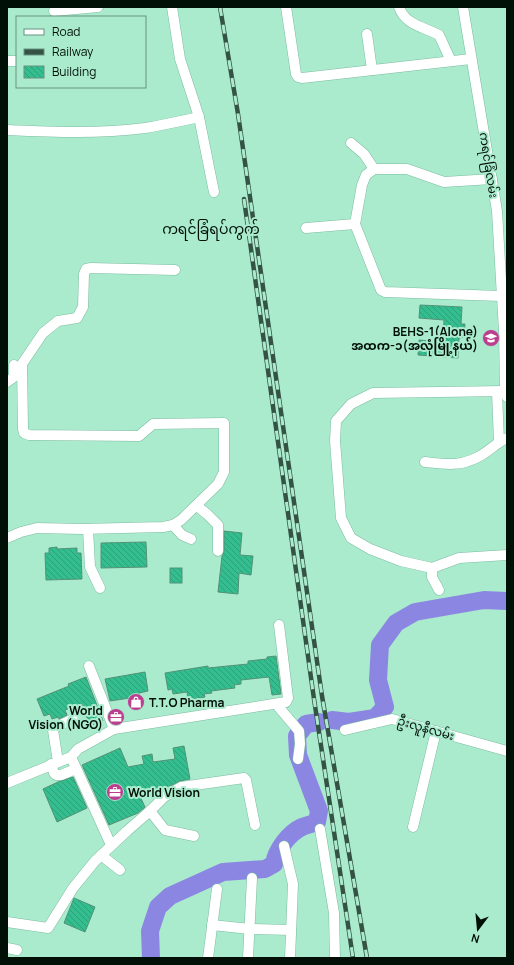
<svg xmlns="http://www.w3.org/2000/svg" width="514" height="965" viewBox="0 0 514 965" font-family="Manrope,'Noto Sans Myanmar',sans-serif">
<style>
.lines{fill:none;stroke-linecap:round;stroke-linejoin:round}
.river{stroke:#8c86e3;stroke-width:18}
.building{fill:url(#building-back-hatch);stroke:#539277}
.street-casing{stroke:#7cbca0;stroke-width:11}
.street{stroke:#fff;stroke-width:10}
.rail-casing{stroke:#345344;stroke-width:4.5}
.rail{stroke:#aaebce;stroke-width:3;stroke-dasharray:9;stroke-linecap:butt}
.labels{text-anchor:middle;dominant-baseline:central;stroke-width:4;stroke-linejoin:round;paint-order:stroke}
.street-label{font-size:12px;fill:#001007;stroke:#aaebce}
.poi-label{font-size:12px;font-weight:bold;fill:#001007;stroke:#aaebce;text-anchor:end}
.quarter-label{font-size:14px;fill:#001007;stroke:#aaebce}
</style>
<defs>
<pattern id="building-back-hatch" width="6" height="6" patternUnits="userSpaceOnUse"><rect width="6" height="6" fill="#34bd8e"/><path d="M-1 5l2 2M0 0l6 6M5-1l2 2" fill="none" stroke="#2ca179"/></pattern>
</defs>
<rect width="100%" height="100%" fill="#aaebce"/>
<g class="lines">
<!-- river -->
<g class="river">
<path d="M332,720l17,2 26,-4 10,-11 -7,-27 2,-35 16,-22 19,-11 69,-12 23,1"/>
<path d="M151,958l-1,-27 8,-24 12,-11 53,-24 42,-3 9,-5c2,-14 15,-31 28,-37 5,-2 10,-3 15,-5l2,-11 -21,-56 -1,-19 9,-12 13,-2"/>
</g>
</g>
<!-- building -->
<g class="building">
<path d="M420,305l42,2 -1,17h4l-1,13 -5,1 -1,20 -40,-3 1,-15 24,2 1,-22 -25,-2z"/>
<path d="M224,531l18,2 -2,22 13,1 -2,19 -12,-2 -1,21 -20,-2 4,-36 2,-5z"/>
<path d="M146,542l1,25 -46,1v-25z"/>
<path d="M57,547v2l20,-1v5h4l1,26 -36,1 -1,-27h4v-5z"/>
<rect x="170" y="568" width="12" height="15"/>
<path d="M276,656l5,38 -9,1 -3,-18 -28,3v4l-7,1 1,3 -24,3 1,2 -8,1 1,3 -17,3 -1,-8 -14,2 -1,-5 -4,1 -3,-17 43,-7v2l40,-4v-3l19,-2v-2z"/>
<path d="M145,672l3,19 -9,2 2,14 -9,2 -2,-11 -20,3 -5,-22z"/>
<path d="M86,677l17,44 -13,5 -8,-22 -17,6 2,5 -8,4 -1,-2 -6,2 -2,-5 -6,2 -7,-17 32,-13 -1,-2z"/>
<path d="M184,746l6,33 -10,2 -10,5 -32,6 7,15 -7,6 -29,12 -27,-60 38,-17 8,19 16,-3 -2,-8 10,-2 1,8 22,-3 -2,-11z"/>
<path d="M73,777l14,31 -30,14 -14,-33 15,-7z"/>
<path d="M74,898l21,9 -10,25 -21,-9z"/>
</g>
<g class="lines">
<!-- street casing -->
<g class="street-casing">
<g id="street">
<path d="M172,7l8,52 19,58 15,75"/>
<path d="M286,7l10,67 2,3 4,1 169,-19"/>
<path d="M399,7c6,18 25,20 40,28l12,26"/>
<path d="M463,7l34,204 7,120 1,60 2,6"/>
<path d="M54,11l44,-4"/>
<path d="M367,34l5,36"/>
<path d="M7,61h10"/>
<path d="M7,130c46,2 92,4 138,-2 18,-3 36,-7 54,-11"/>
<path d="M351,143l13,11 10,15"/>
<path d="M492,179l-48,3 -37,-13h-33l-8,6 -4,10 -7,39 26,66 4,2 116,4"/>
<path d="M306,228l49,-4"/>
<path d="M7,382l7,-5v-12"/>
<path d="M505,391l-132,2 -22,11 -15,17 -1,20 6,77 10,20 19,11 31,12 31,7 27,-10 48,-3"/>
<path d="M497,392l2,50"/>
<path d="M425,462c19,2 34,5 53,-5 10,-5 18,-14 29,-19"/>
<path d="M197,506l10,8 11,11v26"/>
<path d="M173,525l9,10 9,4"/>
<path d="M88,529l2,38 10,21"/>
<path d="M7,538l14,-6 16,-4 45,1 81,-2 10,-2 8,-5 37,-36 6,-12v-49l-71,1 -14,12 -110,-1 -5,-2 -1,-4 -1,-65 21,-31 15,-12 19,-3 6,-11 1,-33 2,-5 5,-1 84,2"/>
<path d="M432,568v9l7,13"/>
<path d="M89,666l25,63"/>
<path d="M276,704l23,27 1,13 -2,15"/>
<path d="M345,730l47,-11 115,32"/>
<path d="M71,757l40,88"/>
<path d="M58,762l-5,-32 1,-2 19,-9"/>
<path d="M51,764l3,9 2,2h5l15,-6"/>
<path d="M7,783l64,-26 7,-8 36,-20 172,-27 2,-4 -9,-73"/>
<path d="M150,811l15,19 29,6"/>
<path d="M413,827l23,-96"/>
<path d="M320,829l14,84 1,45"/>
<path d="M284,846l9,38 -3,74"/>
<path d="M101,855l19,15"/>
<path d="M7,922l41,6 25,-40 22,-27 32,-30 23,-20 14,-14 17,-10 63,-9 2,2 9,45"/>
<path d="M212,925l38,4 41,1"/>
<path d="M7,948l10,2"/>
<path d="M208,958l9,-69"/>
<path d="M248,958l4,-80"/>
</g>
</g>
<!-- street -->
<use href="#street" class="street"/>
<!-- rail casing -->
<g class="rail-casing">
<g id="rail">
<path d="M220,7l18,107 84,582 45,262"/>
<path d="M244,199l70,500 39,259"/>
</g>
</g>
<!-- rail -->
<use href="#rail" class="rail"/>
</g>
<!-- icons -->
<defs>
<g id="school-disc" transform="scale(0.9)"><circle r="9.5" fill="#bc3f8f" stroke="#aaebce"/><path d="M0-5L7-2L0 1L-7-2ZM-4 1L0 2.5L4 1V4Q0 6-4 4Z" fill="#fff"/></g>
<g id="shop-disc" transform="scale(0.9)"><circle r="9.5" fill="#bc3f8f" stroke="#aaebce"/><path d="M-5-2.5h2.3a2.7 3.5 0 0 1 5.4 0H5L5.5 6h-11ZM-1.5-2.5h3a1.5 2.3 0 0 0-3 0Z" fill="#fff"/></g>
<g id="office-disc" transform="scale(0.9)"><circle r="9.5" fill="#bc3f8f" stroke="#aaebce"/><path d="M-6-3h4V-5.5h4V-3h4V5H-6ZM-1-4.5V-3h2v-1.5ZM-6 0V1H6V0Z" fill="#fff"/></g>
</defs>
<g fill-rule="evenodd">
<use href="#school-disc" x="491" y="338"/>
<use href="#shop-disc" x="136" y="702"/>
<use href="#office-disc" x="116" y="717"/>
<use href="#office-disc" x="115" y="792"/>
</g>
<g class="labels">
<!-- street labels -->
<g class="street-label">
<text transform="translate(489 165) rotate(81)">ကရင်ခြံလမ်း</text>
<text transform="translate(426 728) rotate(16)">ဦးလူနီလမ်း</text>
</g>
<!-- poi labels -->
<g class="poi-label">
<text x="478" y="331">BEHS-1(Alone)<tspan x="478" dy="14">အထက-၁(အလုံမြို့နယ်)</tspan></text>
<text x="149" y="702" text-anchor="start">T.T.O Pharma</text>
<text x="103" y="710">World<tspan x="103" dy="14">Vision (NGO)</tspan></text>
<text x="128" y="792" text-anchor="start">World Vision</text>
</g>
<!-- quarter labels -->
<g class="quarter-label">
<text x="211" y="228">ကရင်ခြံရပ်ကွက်</text>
</g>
</g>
<!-- border -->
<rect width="514" height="965" fill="none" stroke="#001007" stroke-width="16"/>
<!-- legend -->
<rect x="16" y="16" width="130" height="72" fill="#aaebce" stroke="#66937e"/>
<rect x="24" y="29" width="20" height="6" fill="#ffffff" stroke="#66937e"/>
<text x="52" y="36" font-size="12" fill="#001007">Road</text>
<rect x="24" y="49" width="20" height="6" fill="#345344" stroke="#66937e"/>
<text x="52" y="56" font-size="12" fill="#001007">Railway</text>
<rect x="24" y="66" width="20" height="12" fill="url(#building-back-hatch)" stroke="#66937e"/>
<text x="52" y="76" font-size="12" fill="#001007">Building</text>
<!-- north arrow -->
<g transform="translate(478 929) rotate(196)" stroke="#aaebce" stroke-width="3" paint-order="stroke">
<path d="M0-3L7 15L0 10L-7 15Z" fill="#001007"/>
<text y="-6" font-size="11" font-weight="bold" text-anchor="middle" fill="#001007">N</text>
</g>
</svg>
